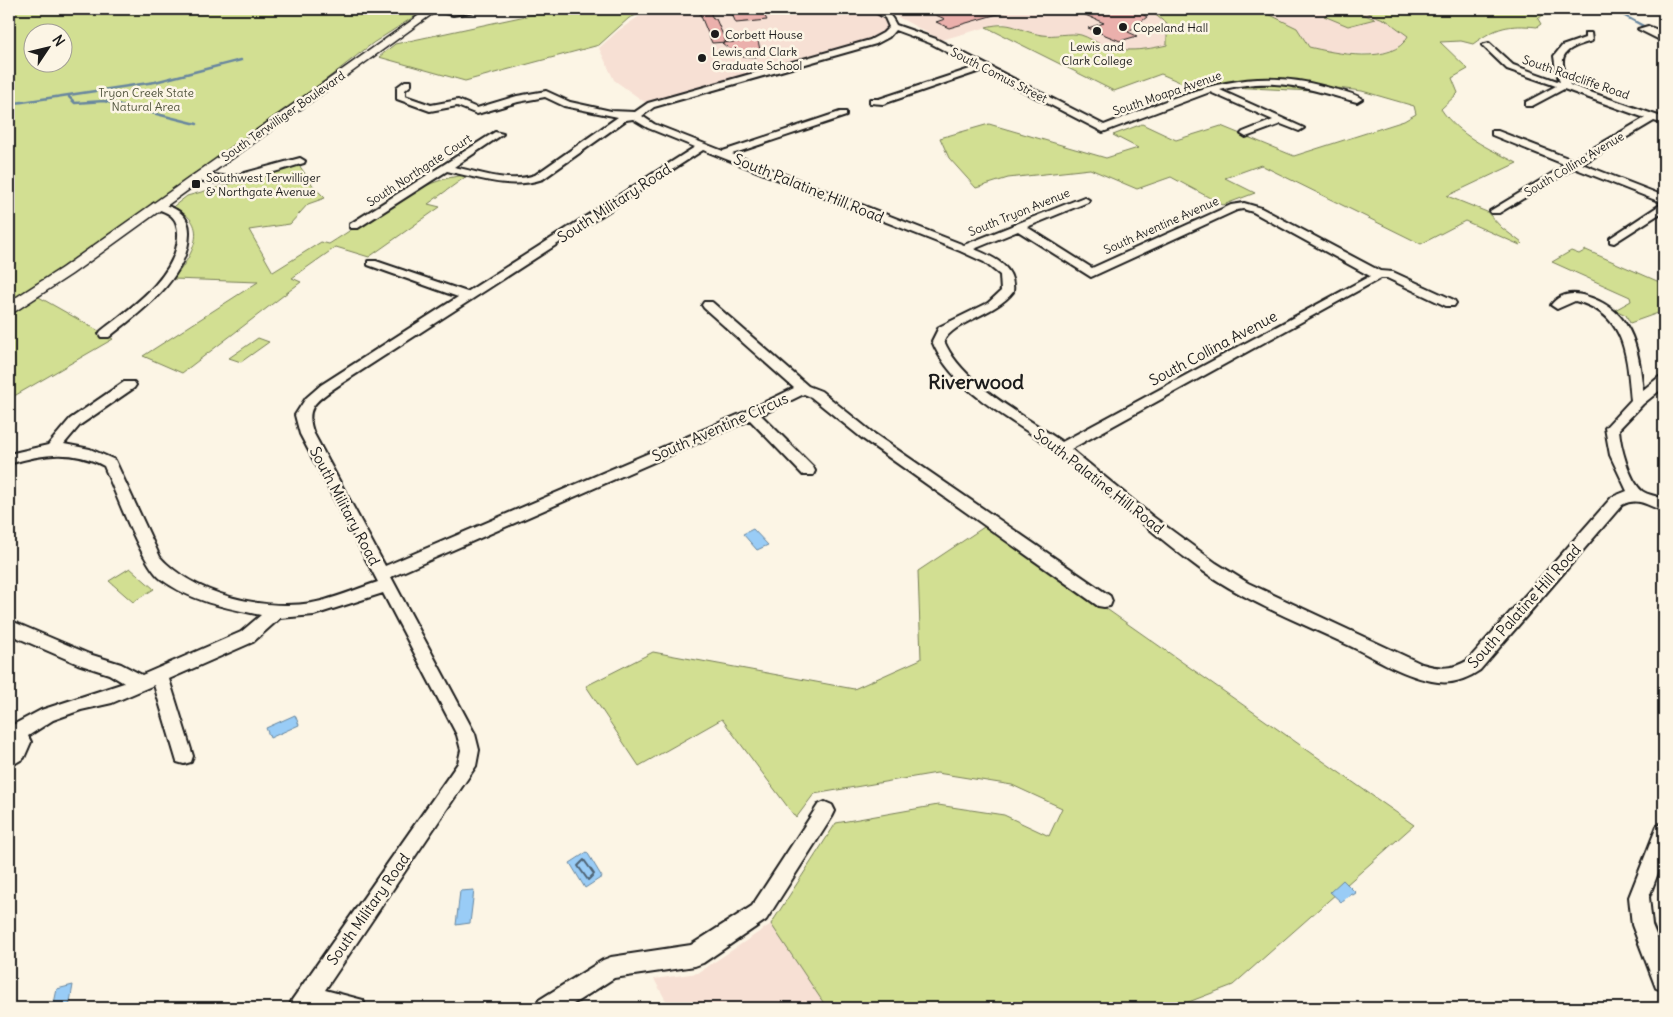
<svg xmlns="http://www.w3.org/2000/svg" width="1673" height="1017" viewBox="0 0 1673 1017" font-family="Delius,sans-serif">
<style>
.built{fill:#f7e0d4}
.green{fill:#d2df92;stroke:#777e57;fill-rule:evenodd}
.water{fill:#99ccf6;stroke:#67869f}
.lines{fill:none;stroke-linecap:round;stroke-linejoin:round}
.shore{stroke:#4e6273;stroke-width:2}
.stream{stroke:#67869f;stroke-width:2.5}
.building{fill:#ebb0ac;stroke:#1c1c1c}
.minor-casing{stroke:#1c1c1c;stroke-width:4}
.major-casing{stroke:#1c1c1c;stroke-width:3}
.minor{fill:#fcf5e5;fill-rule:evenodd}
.major{fill:#fcf5e5;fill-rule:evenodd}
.poi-dot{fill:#1c1c1c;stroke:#fcf5e5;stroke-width:2}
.labels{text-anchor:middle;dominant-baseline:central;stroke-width:5;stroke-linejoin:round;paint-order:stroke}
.far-poi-label{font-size:12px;fill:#1c1c1c;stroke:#fcf5e5;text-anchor:start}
.far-street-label{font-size:12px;fill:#1c1c1c;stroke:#fcf5e5}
.far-park-label{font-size:12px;fill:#53563f;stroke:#fcf5e5}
.street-label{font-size:15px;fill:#1c1c1c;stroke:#fcf5e5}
.district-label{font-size:20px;font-weight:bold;fill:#1c1c1c;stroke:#fcf5e5}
</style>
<rect width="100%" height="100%" fill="#fcf5e5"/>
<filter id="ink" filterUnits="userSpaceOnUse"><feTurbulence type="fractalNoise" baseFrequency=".02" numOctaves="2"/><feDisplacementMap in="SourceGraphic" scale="10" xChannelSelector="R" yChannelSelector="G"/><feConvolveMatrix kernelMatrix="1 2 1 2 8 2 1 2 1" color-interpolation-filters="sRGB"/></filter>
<g filter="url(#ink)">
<!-- built -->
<g class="built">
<path d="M657,9h213l11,6 8,8 -1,5 -13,9 -229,66 -32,-23 -15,-32 20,-18 25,-17z"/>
<path d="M883,9h265l19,15v21l-18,4 -24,2 -21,-5 -25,-12 -23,2 -16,-1 -38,-12 -61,17z"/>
<path d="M1258,9h99l29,11 22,16 -3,6 -10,7 -16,5 -47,-1 -23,-6 -12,-19z"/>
<path d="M771,924l56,84h-157l-16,-29 44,-6z"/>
</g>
<!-- green -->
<g class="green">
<path d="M9,9h417l-53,34 -85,66 -279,195zM32,32h30v30h-30z"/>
<path d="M558,9h94l-23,9 -30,27 -134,36 -86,-24 16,-13z"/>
<path d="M1148,9h110l39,19 12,19c25,6 85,19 99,-11l-22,-16 -29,-11h207l2,5 -23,1 -5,4 3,5 -4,3c-28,-3 -41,0 -64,17l-12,-3 -21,1 28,27 -16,9 6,15 -17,16c18,27 47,39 76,54l-70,33 40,16 15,16 20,15 -2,2 -55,-24 -44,23 -160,-79 -36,13 30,15 -32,12 -52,-28 -34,12 -47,-20 -82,9 -32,10 -27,-30 -9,-20 49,-14 117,34 32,-10 -25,-13 29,-11 34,16 45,-14 73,30 110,-35 12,-7 -2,-8 -52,-15 -25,-3 -25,3 -103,-5 -13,3 -35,-15 -47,17 -128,-64c27,-7 31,4 56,8 12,2 27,-3 39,0 7,2 14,7 21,10 21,8 43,5 65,0v-21z"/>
<path d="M1350,9l25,10 -27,7 -24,-10z"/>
<path d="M299,165l15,22 11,11 -17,6 -18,20 -41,6 24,42 48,-30 8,2c39,-24 92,-67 139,-69l-40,29 12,3 -71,50 -33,-10 -44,31 9,4 -119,91 -39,-17 115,-74 -85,-3c19,-22 39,-57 1,-70v-3l13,-10z"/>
<path d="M1586,250l78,34v38l-3,-10 -31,11 -4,-8 -11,-5 16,-9 -1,-4 -78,-35 19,-11 8,3z"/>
<path d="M37,296l76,43 -104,60v-85z"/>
<path d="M258,338l11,4 -28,20 -12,-4z"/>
<path d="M987,525l427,300 -181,160 -60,23h-346l-56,-84 65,-101 102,-18 66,10 45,21 13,-28 -50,-23 -75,-12 -123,21 -18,24 -74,-99 -83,47 -53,-80 67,-34 201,37 67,-30 -3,-88z"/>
<path d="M130,568l24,21 -21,13 -24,-21z"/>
</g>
<!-- water -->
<g class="water">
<path d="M753,529l15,16 -11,5 -14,-16z"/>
<path d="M295,715l4,10 -29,13 -4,-10z"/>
<path d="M587,852l15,25 -17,11 -15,-25z"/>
<path d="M1343,880l13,13 -3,2 -2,-1 -10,8 -11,-10z"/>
<path d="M474,890l-4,33 -14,2 4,-34z"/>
<path d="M73,985l-4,23h-16l4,-19z"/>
</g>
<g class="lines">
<!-- shore -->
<path class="shore" d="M584,860l10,14 -6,6 -10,-14z"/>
<!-- stream -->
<g class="stream">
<path d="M1612,9l35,19"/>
<path d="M69,97l6,6 29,-2 93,23"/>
<path d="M9,104l146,-22 86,-22"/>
</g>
</g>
<!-- building -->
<g class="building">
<path d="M698,9h11l4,10h3l10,23 -14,1z"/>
<path d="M741,9h20l6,11 -31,3 -5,-11 11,-1z"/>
<path d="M922,9h85l1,2 -59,17 -13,-6 9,-3z"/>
<path d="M1135,9l12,8 -19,15 9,4 -17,5 -32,-13 16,-5 -21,-9z"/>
<path d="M758,40l3,15 -6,2 -17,-1 -16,-13z"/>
</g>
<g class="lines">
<!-- minor casing -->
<g class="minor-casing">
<g id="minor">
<path d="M429,9h58l-34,6z"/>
<path d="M871,9c13,-1 20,5 25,16l40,14 168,86c76,-29 138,-62 222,-38 10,3 27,5 36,12l-5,3c-53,-14 -81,-26 -137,-12l84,38 -5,3 -18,-7 -35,13 -5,-3 2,-2 30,-12 -63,-28 -107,40 -120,-62 -100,34 -13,-1v-4h9l97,-32 -46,-24 -35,-13 -6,7 -13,7 -222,63 -12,9 12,8 69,27 117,-39h6v4l-114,38 232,91 120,-48 5,3 -1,2 -61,25 65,41 139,-63 13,-2 17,5 119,63 13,1 61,28 2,3 -2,3h-8l-59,-28h-6l-310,171 81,67 64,47 32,20 174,81c17,5 31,6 46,-4l144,-163 15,-6 -17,-36 -5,-27 26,-28c-4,-44 -5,-87 -56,-99l-18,8 -6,-4c7,-10 19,-13 31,-10 50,13 56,50 61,95l16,-13 5,-1v11l-21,17 -24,25c1,16 10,51 23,62 5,4 16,5 22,8v12c-15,-4 -25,-15 -42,-6l-142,165c-13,9 -27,14 -42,12 -32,-4 -62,-24 -90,-37 -49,-23 -101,-43 -145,-74 -51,-37 -97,-80 -146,-119 -43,-33 -104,-59 -125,-111l7,-14 49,-24 13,-12 -1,-16 -16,-13 -24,-11 -257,-101 -364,235c-21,15 -36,21 -25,49l71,132 362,-155 47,-23 -90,-80 -2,-3 2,-3h8l96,84 13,5 52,42 237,163 2,5 -2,5 -6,1 -6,-1 -235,-167 -52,-42 -7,-3 -43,21 52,52 2,4 -2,4h-10l-53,-55 -359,157 84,157 4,16 -3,16 -151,224 38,10 3,8h-77l3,-8 166,-237 3,-13 -4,-15 -74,-142 -69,22 -34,3 -27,24 -84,37 24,77 -2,6 -7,2 -7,-2 -23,-77 -42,18 -31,7 -28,10 -25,16 3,6 -7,16 -15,9v-19l3,-5h-3v-16l32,-17 83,-27 -15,-9 -31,-10 -69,-30v-14l80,34 32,10 21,11 99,-43 20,-17c-35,-7 -71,-14 -100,-36 -19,-15 -46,-88 -57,-113 -32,-17 -61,-12 -95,-2v-10l39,-9 22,-26 54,-37h10l2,3 -2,3 -54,37 -16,19 26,5 25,11 45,97c33,37 103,54 152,46 22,-4 44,-14 66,-21l-78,-148 -5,-19 11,-17 15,-13 137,-88 -90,-32v-4h8l91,31 228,-145 -47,-19 -15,-9 -7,1 -83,59c-33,11 -64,-1 -96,-8l-89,57h-8v-4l145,-92 8,2 -49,33c26,5 55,17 81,8l83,-58 -54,-11 -19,-9 -27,5 -41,12 -20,-8 -27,5 -33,-12v-12l8,-6h6v4l-6,5v6l26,9 27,-5 19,8 40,-12 29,-5 24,11 41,9 24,1 13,-9 222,-63 13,-7 6,-6 -4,-9zM1243,209l10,3 117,64 -308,166c-38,-27 -100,-58 -118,-101 9,-19 51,-26 69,-49 3,-25 -19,-35 -39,-43l44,-18 73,46 146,-67z"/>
<path d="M1648,26l10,4v4l6,3v5l-26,-13z"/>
<path d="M1585,33h6l1,8c-15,5 -34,8 -28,28 2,5 5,10 6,16l94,33v6l-10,-3 -72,43 82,32v15l-50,32 -4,-1v-4l53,-35 -89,-35 -75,45h-8l-1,-2 76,-46 -74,-30v-4h6l75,29 72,-42 -81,-29 -32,17h-6v-4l30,-16 -49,-17 -25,-24 7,-2 24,22 47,17 -4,-12 -2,-14 8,-10 23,-8z"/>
<path d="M300,158l5,3 -1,2c-24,7 -91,31 -111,13l5,-3 32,4z"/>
<path d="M157,203c17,4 33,10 32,31 -1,45 -48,77 -80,103h-8l-2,-3 2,-3c29,-23 76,-54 77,-95 1,-19 -9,-24 -25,-28v-4z"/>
<path d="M825,802l7,3 3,6 -3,6 -66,103 -63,43 -8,3 -81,12 -47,30h-31l3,-8 64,-40 8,-3 80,-12 61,-39 66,-101z"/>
<path d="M1664,823v34l-15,40 3,28 12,29v37l-8,-3 -24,-63 -3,-28 28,-71z"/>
</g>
</g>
<!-- major casing -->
<g class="major-casing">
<path id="major" d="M428,9h11l-367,265 -58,38 -5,2v-12l53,-34z"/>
</g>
<!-- minor -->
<use href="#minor" class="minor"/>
<!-- major -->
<use href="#major" class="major"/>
</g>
</g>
<!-- markers -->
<g class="poi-dot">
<circle cx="1123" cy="27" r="5"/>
<circle cx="1097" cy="31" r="5"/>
<circle cx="715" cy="34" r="5"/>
<circle cx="702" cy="58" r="5"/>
<rect x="191" y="179" width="10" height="10" rx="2.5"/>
</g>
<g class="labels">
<!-- far-poi labels -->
<g class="far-poi-label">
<text x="1133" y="27">Copeland Hall</text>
<text x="725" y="34">Corbett House</text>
<text x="1097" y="46" text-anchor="middle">Lewis and<tspan x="1097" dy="14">Clark College</tspan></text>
<text x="712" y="51">Lewis and Clark<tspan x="712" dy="14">Graduate School</tspan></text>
<text x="206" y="177">Southwest Terwilliger<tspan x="206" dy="14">&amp; Northgate Avenue</tspan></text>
</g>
<!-- far-street labels -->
<g class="far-street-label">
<text transform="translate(999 75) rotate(27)">South Comus Street</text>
<text transform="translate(1576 77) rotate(19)">South Radcliffe Road</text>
<text transform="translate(1167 93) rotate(-19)">South Moapa Avenue</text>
<text transform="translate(283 116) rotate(-35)">South Terwilliger Boulevard</text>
<text transform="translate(1574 164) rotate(-31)">South Collina Avenue</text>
<text transform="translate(419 170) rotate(-33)">South Northgate Court</text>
<text transform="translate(1019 212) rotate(-22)">South Tryon Avenue</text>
<text transform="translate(1161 225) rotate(-24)">South Aventine Avenue</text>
</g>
<!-- far-park labels -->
<g class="far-park-label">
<text x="146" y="92">Tryon Creek State<tspan x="146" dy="14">Natural Area</tspan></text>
</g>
<!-- street labels -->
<g class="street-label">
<text transform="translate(809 188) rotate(22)">South Palatine Hill Road</text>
<text transform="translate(614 203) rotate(-33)">South Military Road</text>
<text transform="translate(1213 348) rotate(-28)">South Collina Avenue</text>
<text transform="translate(720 427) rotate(-24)">South Aventine Circus</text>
<text transform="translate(1099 481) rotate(38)">South Palatine Hill Road</text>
<text transform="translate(345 506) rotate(62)">South Military Road</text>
<text transform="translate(1524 606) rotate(-48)">South Palatine Hill Road</text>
<text transform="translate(368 909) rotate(-55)">South Military Road</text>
</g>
<!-- district labels -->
<g class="district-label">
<text x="976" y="381">Riverwood</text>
</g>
</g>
<!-- margin -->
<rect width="1673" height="1017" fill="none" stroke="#fcf5e5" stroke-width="30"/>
<rect x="15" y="15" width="1643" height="987" fill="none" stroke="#1c1c1c" stroke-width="2" filter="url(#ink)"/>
<!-- north arrow -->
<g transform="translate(48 48) rotate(55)"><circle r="24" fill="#fcf5e5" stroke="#a29e95"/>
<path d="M0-4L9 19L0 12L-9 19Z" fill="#1c1c1c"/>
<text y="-8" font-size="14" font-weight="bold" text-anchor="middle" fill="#1c1c1c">N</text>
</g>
</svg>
